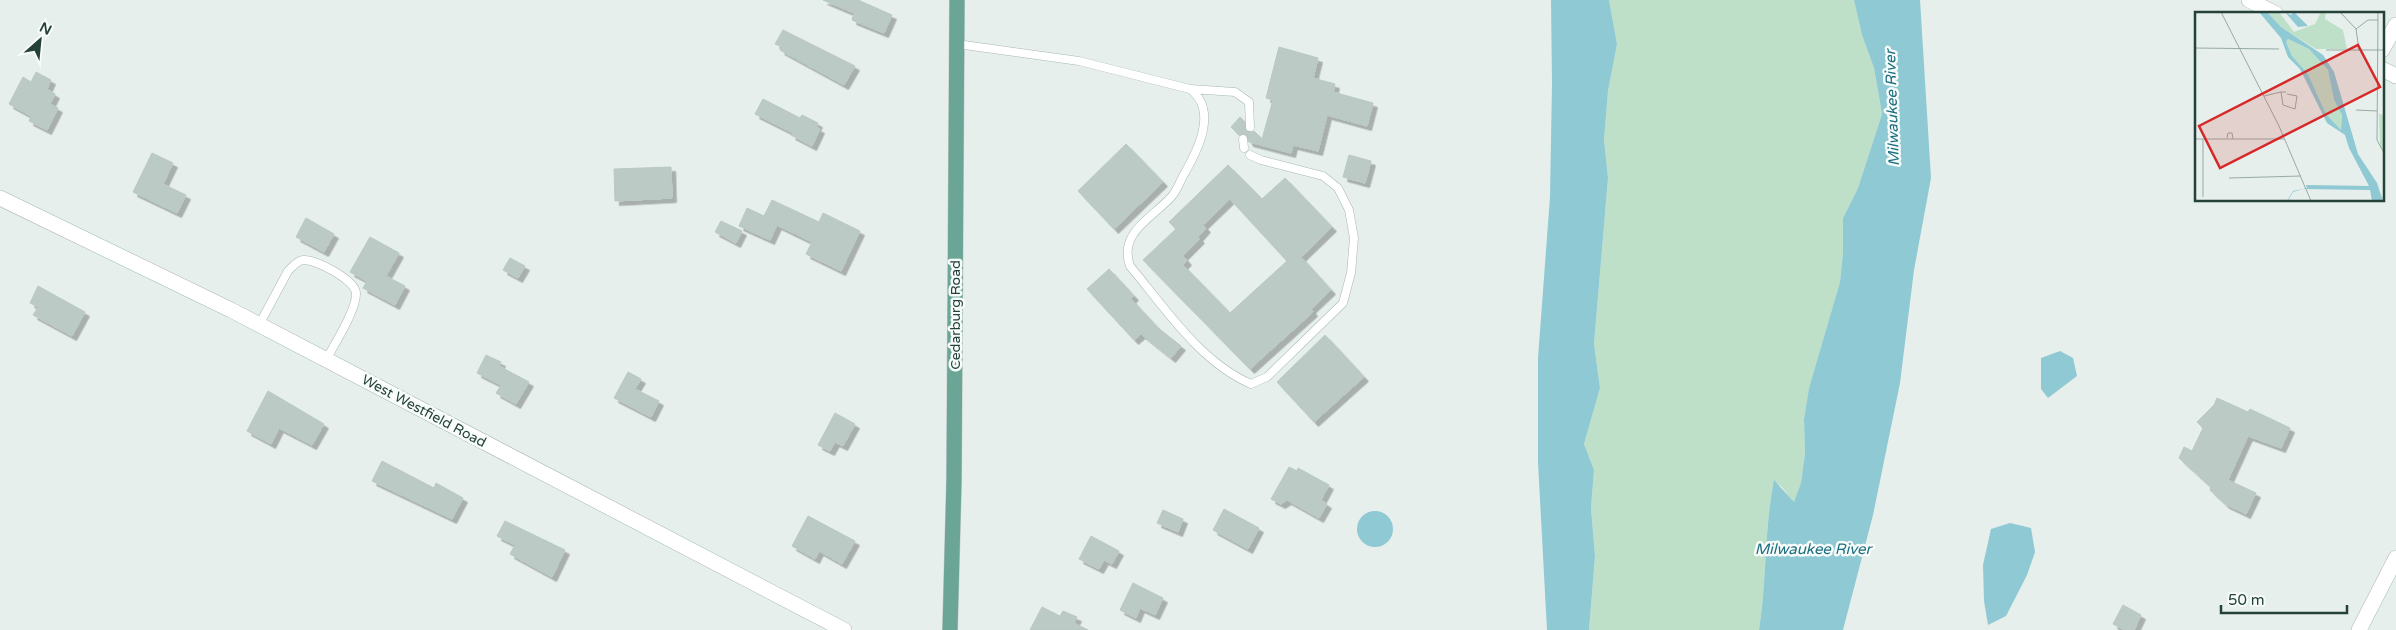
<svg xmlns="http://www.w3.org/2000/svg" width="2396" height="630" viewBox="0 0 2396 630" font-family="'Varela Round',sans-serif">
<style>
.green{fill:#bfe0c8}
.water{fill:#8ec9d4}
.building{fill:#bbcac4;stroke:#b8c9c2;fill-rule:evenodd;filter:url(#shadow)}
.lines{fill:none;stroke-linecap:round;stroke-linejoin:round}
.service-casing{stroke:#a8b8b2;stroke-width:9}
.minor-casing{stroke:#a8b8b2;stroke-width:16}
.tertiary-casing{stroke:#a8b8b2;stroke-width:16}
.primary-casing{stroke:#c2cac8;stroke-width:16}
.service{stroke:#fff;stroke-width:8}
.minor{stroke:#fff;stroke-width:15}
.tertiary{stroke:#fff;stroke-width:15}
.primary{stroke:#6aa596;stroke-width:15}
.labels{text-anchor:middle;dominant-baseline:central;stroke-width:5;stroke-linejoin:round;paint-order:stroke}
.street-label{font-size:14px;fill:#24423a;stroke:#f7fbf9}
.water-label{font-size:15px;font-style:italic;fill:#1c6f80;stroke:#f7fbf9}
.inset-road{fill:none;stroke:#98aaa4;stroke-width:1}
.view{fill:#d62828;fill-opacity:0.15;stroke:#d62828;stroke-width:2.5}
.inset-edge{fill:none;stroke:#24423a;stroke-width:2.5}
</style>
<defs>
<filter id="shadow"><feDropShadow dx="4.5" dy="4.5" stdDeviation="0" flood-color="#0004"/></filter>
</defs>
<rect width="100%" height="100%" fill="#e6efeb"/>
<!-- green -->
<path class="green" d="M1609,0h245l8,35 12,33 8,46 -24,74 -15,30v34l-3,30 -31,106 -5,31 1,34 -4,30 -7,20 -12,-16 -8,-6c-10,49 -7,99 -15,149h-170l6,-74 -4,-48 3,-38 -10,-26 16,-56 -6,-44 14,-166 -4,-38 4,-49 9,-47z"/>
<!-- water -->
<g class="water">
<path d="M1551,0h58l8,44 -9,47 -4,49 4,38 -14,166 6,44 -16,56 10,26 -3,38 4,48 -6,74h-42l-9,-168v-104l12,-161 2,-113z"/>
<path d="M1854,0h66l11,178 -17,92 -14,113 -27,132 -30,115h-84c8,-50 5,-100 15,-150l20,22 7,-19 4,-30 -1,-34 5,-31 31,-106 3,-30v-34l15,-30 24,-74 -8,-46 -12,-33z"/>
<path d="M2060,351l13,7 4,18 -29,22 -7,-9v-31z"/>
<circle cx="1375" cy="529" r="18"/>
<path d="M2010,523l21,5 4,24 -8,23 -21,41 -18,9 -4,-24 -1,-36 8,-36z"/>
</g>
<!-- building -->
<g class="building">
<path d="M823,0h35l34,15 -8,18 -32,-13 2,-7z"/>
<path d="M783,30l72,36 -11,19 -64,-35 2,-3 -7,-3z"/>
<path d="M1279,47l39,11 -5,20 22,6 -2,8 40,11 -6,23 -40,-11 -9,36 -25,-6 -2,8 -42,-11 -4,-8 -6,1 -8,-8 9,-10 4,4 2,9 4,3 4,-2 8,8 11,-39 -7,-2z"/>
<path d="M36,72l15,8 -4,9 8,5 -5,10 8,4 -11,22 -18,-9 2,-5 -22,-12 14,-27 8,5z"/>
<path d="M763,99l37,19 2,-3 16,8 -2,4 4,2 -8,17 -21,-11 2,-2 -38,-19z"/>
<path d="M1126,144l37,38 -49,47 -36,-38z"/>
<path d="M152,153l21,10 -10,21 23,11 -9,18 -44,-21z"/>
<path d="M1349,155l22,6 -6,22 -22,-6z"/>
<path d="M1228,165l34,34 23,-21 47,49 -31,30 30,33 -20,19 2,3 -63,57 -107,-109 33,-31 -7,-7zM1230,199l57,62 -57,52 -47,-48 4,-4 -4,-5 17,-17 -2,-2 8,-9 -3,-3z"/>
<path d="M671,167l1,31 -57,3 -1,-32z"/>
<path d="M772,200l47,22 4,-9 37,18 -19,40 -35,-17 6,-12 -35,-17 -7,15 -31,-14 8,-18 17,8z"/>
<path d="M306,218l28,16 -10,18 -28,-15z"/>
<path d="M721,221l21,10 -6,12 -21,-11z"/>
<path d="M370,237l29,16 -13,23 19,10 -10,19 -32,-17 4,-7 -17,-9z"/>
<path d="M510,258l15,8 -7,12 -15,-8z"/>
<path d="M1109,269l25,27 -3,3 26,28 24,19 -10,12 -30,-24 -7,6 -47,-51z"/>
<path d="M38,286l47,26 -13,24 -39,-21 5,-8 -8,-4z"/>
<path d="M1325,335l39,42 -50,45 -37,-40z"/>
<path d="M486,355l15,7 -2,4 30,16 -13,22 -20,-11 5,-8 -24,-12z"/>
<path d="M628,372l13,7 -6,10 24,12 -8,16 -37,-19z"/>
<path d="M268,391l56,33 -12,21 -33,-17 -8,16 -24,-13z"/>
<path d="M2217,398l31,14 2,-3 40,19 -9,20 -33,-12 -20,44 28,13 -10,21 -21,-10 -15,-14 1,-3 -32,-29 5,-11 8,4 11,-23 -6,-6 17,-17z"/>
<path d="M835,413l20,11 -12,22 -8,-4 -5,9 -12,-6z"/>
<path d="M382,461l52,27 2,-5 27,15 -11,21 -80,-38z"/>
<path d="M1289,467l8,4 1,-3 31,17 -8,15 6,4 -8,14 -32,-18 -6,4 -10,-5z"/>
<path d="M1224,509l35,19 -11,21 -35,-19z"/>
<path d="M1163,510l20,9 -5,13 -21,-9z"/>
<path d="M808,516l47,25 -13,23 -23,-13 -4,8 -23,-13z"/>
<path d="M505,521l60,29 -13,27 -42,-23 5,-9 -18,-9z"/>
<path d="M1091,536l28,15 -7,13 -8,-4 -5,9 -20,-10z"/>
<path d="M1133,583l30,15 -8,17 -15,-7 -4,10 -16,-8z"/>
<path d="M2123,605l18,10 -7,15h-9l-12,-6z"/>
<path d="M1042,607l18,9 3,-5 14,6 -3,6 14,7h-58z"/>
</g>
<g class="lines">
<!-- service casing -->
<g class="service-casing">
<g id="service">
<path d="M957,44l122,17 111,28"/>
<path d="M1243,139l1,9"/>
<path d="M1250,155l11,5 62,16 15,12 11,22 5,28 -3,35 -8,30 -76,74 -16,7c-51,-22 -86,-76 -121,-118 -12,-34 23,-48 42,-70 5,-6 8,-14 11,-20 14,-24 36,-65 7,-87l45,3 14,10 1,25"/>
<path d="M259,325l29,-54c4,-4 9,-10 15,-11 13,-1 52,20 53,33 1,16 -22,52 -30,67"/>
</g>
</g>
<!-- minor casing -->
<g class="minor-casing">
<g id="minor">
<path d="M2249,0l27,14"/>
<path d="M2382,50l14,-25"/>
<path d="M2382,69l14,7"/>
<path d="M0,198l231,112 613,320"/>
</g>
</g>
<!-- tertiary casing -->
<g class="tertiary-casing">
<path id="tertiary" d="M2359,630l37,-72"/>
</g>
<!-- primary casing -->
<g class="primary-casing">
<path id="primary" d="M950,630l4,-150 3,-480"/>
</g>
<!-- service -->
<use href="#service" class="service"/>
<!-- minor -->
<use href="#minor" class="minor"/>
<!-- tertiary -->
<use href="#tertiary" class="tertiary"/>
<!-- primary -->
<use href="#primary" class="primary"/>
</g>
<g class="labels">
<!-- street labels -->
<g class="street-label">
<text transform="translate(955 315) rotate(-90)">Cedarburg Road</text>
<text transform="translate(424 411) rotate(28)">West Westfield Road</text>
</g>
<!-- water labels -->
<g class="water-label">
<text transform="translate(1892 108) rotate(-92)">Milwaukee River</text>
<text x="1813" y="549">Milwaukee River</text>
</g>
</g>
<!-- overview -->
<g transform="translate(2195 12)">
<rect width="189" height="189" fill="#e6efeb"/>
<path d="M72,0h12l15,20 21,-8 6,-12h5l-1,7 18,11 4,19h-31l-35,-22zM93,27l21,10 19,21 6,30 8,15 -1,15 -15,-16 -18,-40 -16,-18 -6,-14zM184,102l5,1v35l-4,-3z" fill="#bfe0c8"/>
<path d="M64,0h8l14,15 42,28 11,17 24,82 19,29 6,18h-11l-2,-11 -67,-1 -10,3 -4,7 -2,2 6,-10 14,-3 -1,-3 63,1 -20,-38 -4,-13 -18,-12 -27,-54 -12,-12 -7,-19zM93,27l21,10 19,21 6,30 8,15 -1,15 -15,-16 -18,-40 -16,-18 -6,-14zM90,0l6,3 3,-3 14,14 -10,1z" fill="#8ec9d4" fill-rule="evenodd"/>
<path class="inset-road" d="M26,0l58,114 32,75M145,0l16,17 3,21M183,0l-1,128 7,13M161,17l12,-9h10M0,36l84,1M131,38h58M91,80h-5l2,13 12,4 2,-13 -10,-2M69,84l17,-4M161,98l21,1M32,126l1,-5h4l1,6M0,127h89M34,166l72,-2M8,185v-58"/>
<path class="view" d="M163,33l22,42 -160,81 -21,-42z"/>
<rect width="189" height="189" class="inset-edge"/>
</g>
<!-- north arrow -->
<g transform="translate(40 40) rotate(27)" stroke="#f7fbf9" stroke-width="4" paint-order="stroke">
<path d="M0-4L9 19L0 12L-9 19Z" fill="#24423a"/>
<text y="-8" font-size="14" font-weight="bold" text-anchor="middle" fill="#24423a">N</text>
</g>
<!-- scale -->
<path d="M2221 605v8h126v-8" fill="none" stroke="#24423a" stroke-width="2.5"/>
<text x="2228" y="605" font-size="15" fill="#24423a" stroke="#f7fbf9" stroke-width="4" paint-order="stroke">50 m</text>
</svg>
